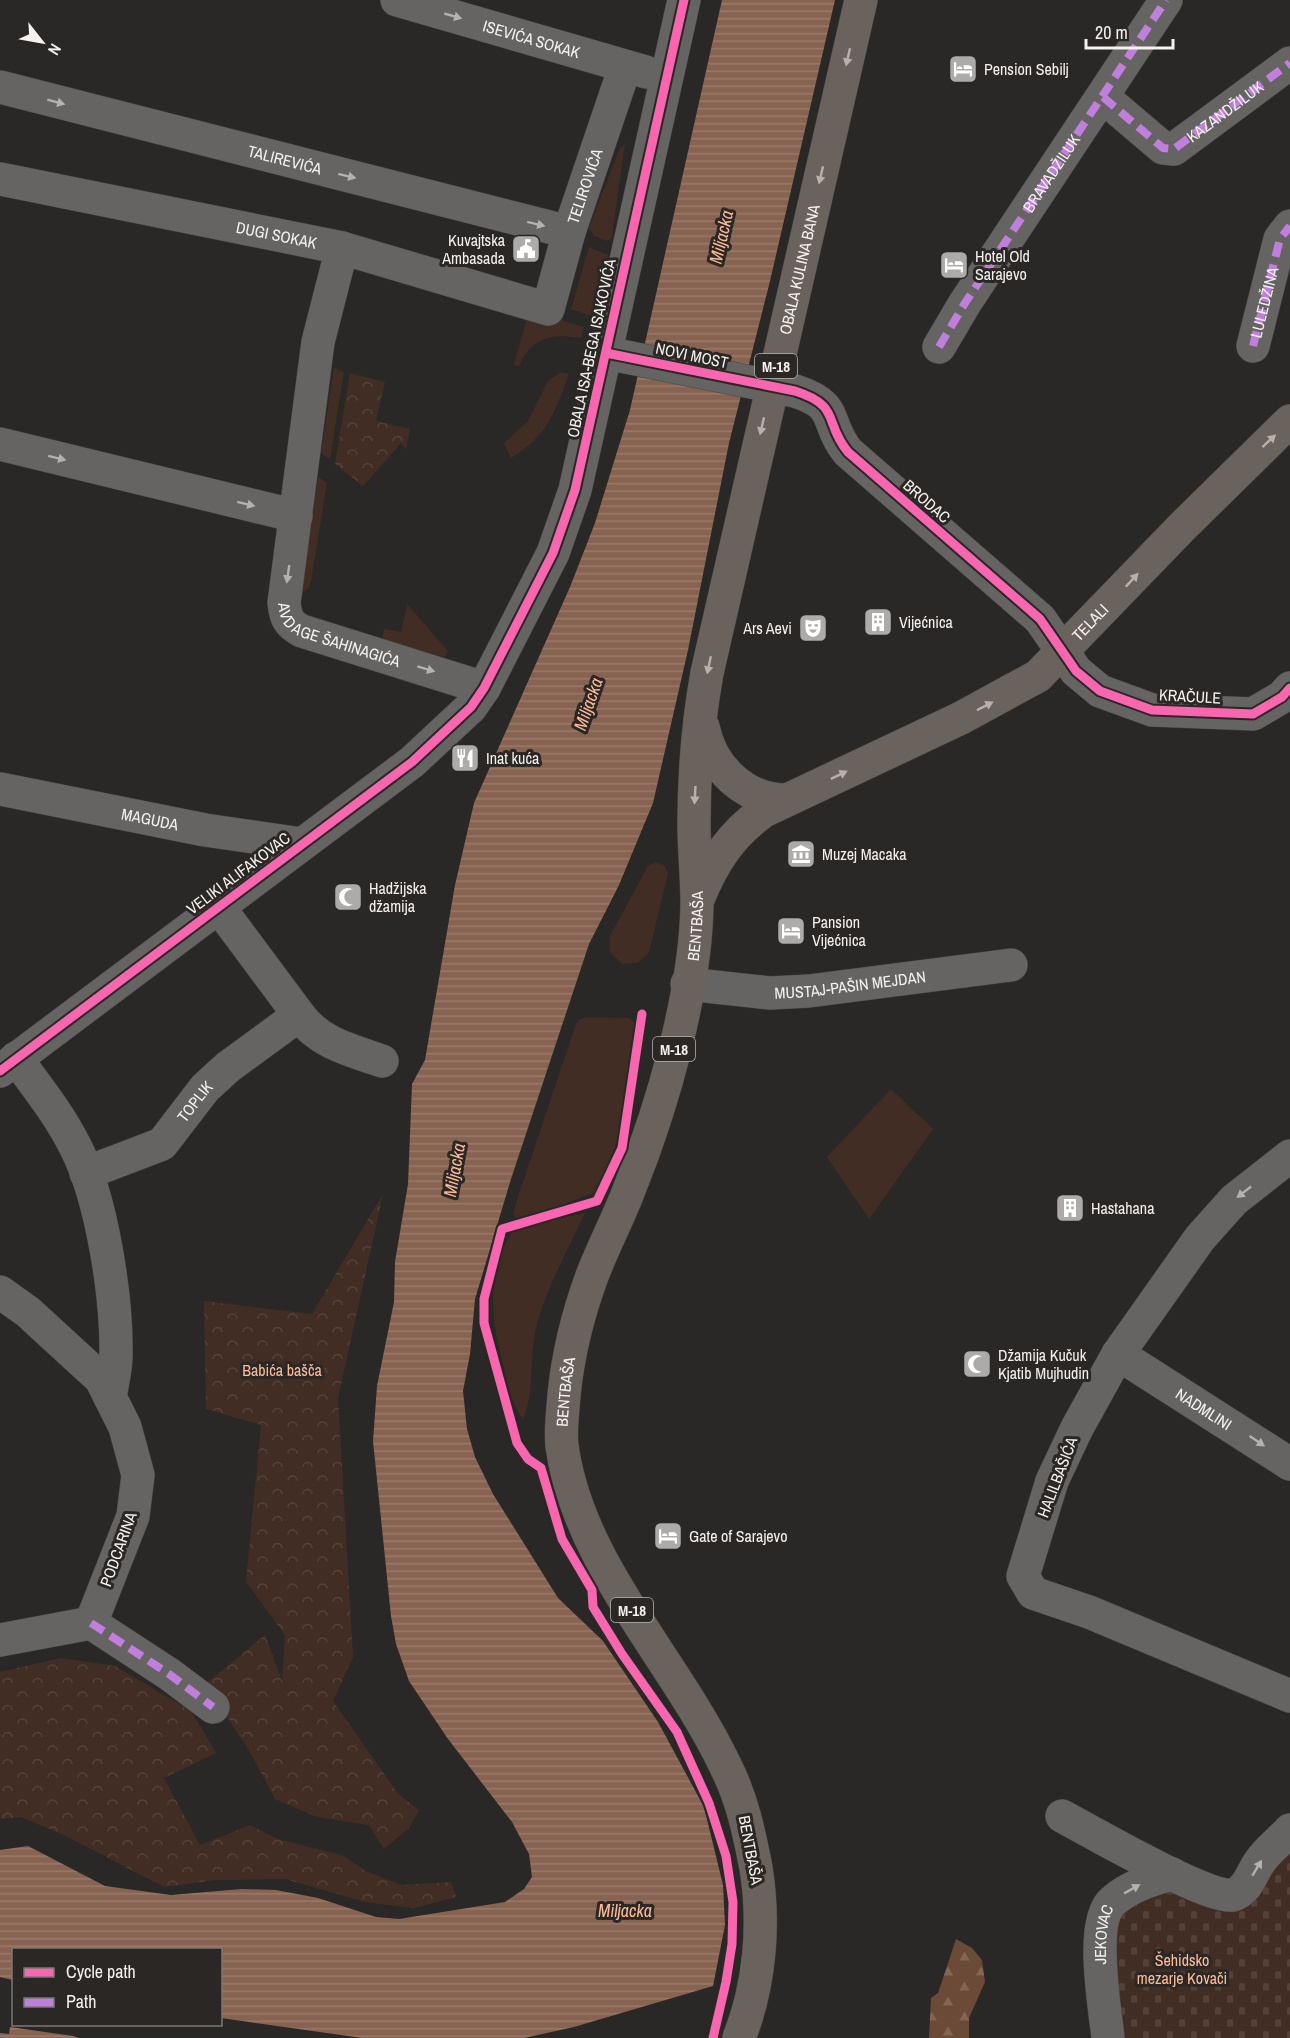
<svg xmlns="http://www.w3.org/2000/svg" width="1290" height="2038" viewBox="0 0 1290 2038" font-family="'Archivo Narrow',sans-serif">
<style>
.grass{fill:#412d23}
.forest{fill:url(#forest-firs)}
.cemetery{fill:url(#cemetery-stones)}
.park{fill:url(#park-crowns)}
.water{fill:url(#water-rules)}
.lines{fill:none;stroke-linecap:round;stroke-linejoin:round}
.minor-casing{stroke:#474645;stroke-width:34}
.major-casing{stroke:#474645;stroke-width:34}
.minor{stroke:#666462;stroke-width:33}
.major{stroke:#6a625d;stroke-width:33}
.tram{stroke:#666463;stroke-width:1.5}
.quiet{stroke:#c07fdc;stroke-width:8;stroke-dasharray:15 8;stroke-linecap:butt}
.cycleway-casing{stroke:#2b2725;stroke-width:13}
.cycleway{stroke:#f766af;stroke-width:9}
.oneway{fill:#b4b2b0}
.oneway2{fill:#b6b1ad}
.labels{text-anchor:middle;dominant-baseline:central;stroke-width:6;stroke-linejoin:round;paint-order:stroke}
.shield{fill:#2b2725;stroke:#b8b4b2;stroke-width:1.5}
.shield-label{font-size:15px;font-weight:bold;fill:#f4f1ef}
.street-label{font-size:16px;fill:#f4f1ef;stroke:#2b2725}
.poi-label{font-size:16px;fill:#f4f1ef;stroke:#2b2725;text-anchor:start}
.park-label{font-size:16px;fill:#fdbb99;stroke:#2b2725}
.water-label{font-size:18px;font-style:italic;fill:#fcba98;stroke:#2b2725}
</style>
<defs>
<pattern id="forest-firs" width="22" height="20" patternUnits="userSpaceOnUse" patternTransform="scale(1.5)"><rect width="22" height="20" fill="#6b4a38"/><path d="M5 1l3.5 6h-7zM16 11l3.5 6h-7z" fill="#816555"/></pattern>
<pattern id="cemetery-stones" width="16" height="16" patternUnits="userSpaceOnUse" patternTransform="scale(1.5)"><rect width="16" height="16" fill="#412d23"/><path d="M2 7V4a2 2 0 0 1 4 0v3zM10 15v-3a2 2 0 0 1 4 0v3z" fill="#544238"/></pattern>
<pattern id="park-crowns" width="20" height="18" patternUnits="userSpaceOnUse" patternTransform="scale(1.5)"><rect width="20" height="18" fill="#412d23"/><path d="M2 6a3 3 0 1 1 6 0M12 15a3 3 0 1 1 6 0" fill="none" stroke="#544238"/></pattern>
<pattern id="water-rules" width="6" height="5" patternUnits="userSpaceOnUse" patternTransform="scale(1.5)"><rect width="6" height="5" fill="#886351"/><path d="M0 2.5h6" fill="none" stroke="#997a6a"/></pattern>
</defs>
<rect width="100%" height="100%" fill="#2a2826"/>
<!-- grass -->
<g class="grass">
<path d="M625,143l-13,94 -4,4 -14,-5 -5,-8 30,-78z"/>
<path d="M589,247l19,8 -16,61 -21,-7z"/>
<path d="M529,311l55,16 -3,11c-28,-5 -50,-1 -62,28l-5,-1z"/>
<path d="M334,368l10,4 -14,87 -9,-6z"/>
<path d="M561,372l8,2c-15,40 -21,61 -58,84l-7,-15 24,-22 20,-40z"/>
<path d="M318,477l9,6 -16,98 -3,8 -5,2 -2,-5z"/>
<path d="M407,604l41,47 -3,6 -63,-16 2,-12 17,3z"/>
<path d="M656,862l8,3 4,8 -19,79 -11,11 -16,1 -12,-12v-16l38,-70z"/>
<path d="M587,1017l42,1 5,4c3,14 -1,28 -2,42 -6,45 -15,85 -33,127l-71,27 -10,2 -5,-6 5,-17 58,-173 4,-5z"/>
<path d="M891,1089l42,40 -64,90 -42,-62z"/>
<path d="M585,1213c-17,37 -39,75 -49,115 -7,30 -1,64 -13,91 -11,-14 -14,-30 -18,-47 -14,-52 -21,-96 9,-144z"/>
</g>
<!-- forest -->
<path class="forest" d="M956,1939l16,9 10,12 3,22 -16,36v20h-40l2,-40 7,-5z"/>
<!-- cemetery -->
<path class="cemetery" d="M1290,1847v191h-171l-11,-104c15,-21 34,-45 63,-44 13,1 40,15 53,20z"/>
<!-- park -->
<g class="park">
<path d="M350,373l35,9 -9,39 34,8 -4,20 -5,-6 -38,43 -28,-22z"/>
<path d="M383,1194l-45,204 15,259 -20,44 66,94 20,15 -10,18 -25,21 -15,-24 -52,-8 -42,-18 -25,-47 -44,-68 59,-49 17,46 3,-46 -39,-53 15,-157 -55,-16 -2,-108 108,13z"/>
<path d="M61,1658l54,8 76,45 25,42 -52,25 36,67 50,-20 28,14 64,16 24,16 35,14 50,-3 5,15 -42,11 -49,-6 -80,-23 -69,1 -52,7 -98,-51 -45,-19 -21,2v-147z"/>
</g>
<!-- water -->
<g class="water">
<path d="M722,0h113l-65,281 -41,162 -41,207 -35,153 -34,82 -30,59 -78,235 -36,120 -5,55 -7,37 4,38 8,28 18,37 65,104 45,43 55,81 46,85 19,78 2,40 -12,61 -139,41 -50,11h-162l-141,-20 -1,-68h-206l-1,30 -13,-3v-127l28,-4 77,40 66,9 71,-6 34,1 42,8 58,19 23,2 106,-17 19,-13 8,-12 -3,-23 -17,-32 -64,-83 -39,-58 -13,-37 -5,-28 -18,-175 4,-55 17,-84 1,-40 13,-78 4,-100 13,-24 30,-175 19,-82 96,-216 25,-64 35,-113z"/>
<path d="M10,2027l63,9 6,2h-79v-5l9,1z"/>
</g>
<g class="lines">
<!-- minor casing -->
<g class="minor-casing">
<g id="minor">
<path id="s1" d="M397,0l249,72"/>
<path id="s2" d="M0,87l569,145"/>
<path d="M1103,97l60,51 11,1 116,-86"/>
<path id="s3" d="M0,179l342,69 206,61 21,-77 56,-165"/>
<path id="s4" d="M342,248l-24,94 -34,261c2,15 4,21 18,28l182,57"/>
<path d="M1253,346l27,-107 10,-13"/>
<path id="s5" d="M939,347l26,-44 201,-303"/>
<path d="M606,353l189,38c47,15 28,31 53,61l192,167 36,52 24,20 52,19 101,4 29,-17 8,-9"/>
<path d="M0,444l296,72"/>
<path id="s6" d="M0,789l205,41 97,14"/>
<path d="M218,906l81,109"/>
<path id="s7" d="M687,984l83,9 39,-2 202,-26"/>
<path d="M16,1058c21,29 43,56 59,88 27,52 42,151 41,210 0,14 -4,28 -6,41"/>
<path d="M0,1071l412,-309 59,-55 13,-19 69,-135 22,-63 109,-490"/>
<path d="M1290,1156l-56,44 -34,38 -82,116 -41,74 -25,53 -29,95 10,17 56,19 201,84"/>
<path id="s8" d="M86,1173l76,-29 43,-56 23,-21 71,-52c20,28 51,35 83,46"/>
<path d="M0,1292l28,20 73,67 24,48 13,48 -5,41 -42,107 -91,17"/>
<path id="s9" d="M1118,1354l172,110"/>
<path d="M91,1623l78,51 44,33"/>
<path d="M1062,1816c26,14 149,85 171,79 16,-5 19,-24 28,-35 8,-11 20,-20 29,-30"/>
<path id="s10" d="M1108,2038c-3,-30 -19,-117 5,-137 17,-15 38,-21 59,-27"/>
</g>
</g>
<!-- major casing -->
<g class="major-casing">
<g id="major">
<path d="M703,727c8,40 41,73 83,73"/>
<path id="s11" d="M698,899c15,-37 33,-65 66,-88l197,-93 77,-42 145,-150 107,-105"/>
<path id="s12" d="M739,2038c21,-53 26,-114 17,-170 -7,-36 -14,-70 -31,-103 -50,-105 -147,-201 -163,-319 -2,-16 1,-35 2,-51 4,-40 14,-81 28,-119 11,-29 26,-57 37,-86 33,-82 67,-198 68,-287 0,-26 -3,-53 -3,-79 0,-50 4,-101 13,-151l154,-673"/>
</g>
</g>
<!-- minor -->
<use href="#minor" class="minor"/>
<!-- major -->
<use href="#major" class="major"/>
<!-- tram -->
<path class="tram" d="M853,0l-163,699c-2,62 34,109 100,105l232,-110 23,-16 22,-19 108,-116 115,-112"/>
<!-- quiet -->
<g class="quiet">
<path id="s13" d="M1103,97l60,51 11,1 116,-86"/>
<path id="s14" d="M1253,346l27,-107 10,-13"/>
<path d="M939,347l26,-44 201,-303"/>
<path d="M91,1623l78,51 44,33"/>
</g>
<!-- cycleway casing -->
<g class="cycleway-casing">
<g id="cycleway">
<path d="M606,353l189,38c47,15 28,31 53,61l192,167 36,52 24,20 52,19 101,4 29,-17 8,-9"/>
<path d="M642,1014l-20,134 -25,53 -95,28 -18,70v24l33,120 11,16 13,9 21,71 30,51 1,17 29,47 55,78 32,71 17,53 7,46 -1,42 -6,38 -13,56"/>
<path d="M0,1071l412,-309 59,-55 13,-19 69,-135 22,-63 109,-490"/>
</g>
</g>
<!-- cycleway -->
<use href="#cycleway" class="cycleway"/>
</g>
<!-- one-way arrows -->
<defs><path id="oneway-solid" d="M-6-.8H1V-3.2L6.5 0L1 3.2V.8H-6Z" transform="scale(1.5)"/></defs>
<g class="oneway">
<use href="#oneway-solid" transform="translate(453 16) rotate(16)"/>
<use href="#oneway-solid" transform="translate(56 102) rotate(15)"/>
<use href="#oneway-solid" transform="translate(347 176) rotate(14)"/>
<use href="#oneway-solid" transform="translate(536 224) rotate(14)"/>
<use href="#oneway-solid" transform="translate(57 458) rotate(14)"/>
<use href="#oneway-solid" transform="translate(246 504) rotate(14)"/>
<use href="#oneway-solid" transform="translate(288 574) rotate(98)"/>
<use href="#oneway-solid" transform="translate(426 669) rotate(17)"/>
<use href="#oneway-solid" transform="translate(1244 1192) rotate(142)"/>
<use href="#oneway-solid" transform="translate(1257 1441) rotate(34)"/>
<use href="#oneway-solid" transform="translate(1257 1868) rotate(-59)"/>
<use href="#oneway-solid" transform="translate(1132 1889) rotate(-29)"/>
</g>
<g class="oneway2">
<use href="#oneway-solid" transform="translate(848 57) rotate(103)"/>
<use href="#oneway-solid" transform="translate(821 175) rotate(103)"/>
<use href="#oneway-solid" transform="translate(762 426) rotate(103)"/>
<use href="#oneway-solid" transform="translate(1269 441) rotate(-43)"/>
<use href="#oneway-solid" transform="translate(1132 580) rotate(-47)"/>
<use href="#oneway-solid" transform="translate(709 665) rotate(102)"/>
<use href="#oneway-solid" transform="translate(985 706) rotate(-27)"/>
<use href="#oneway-solid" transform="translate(839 775) rotate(-26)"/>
<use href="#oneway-solid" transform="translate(695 795) rotate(93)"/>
</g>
<!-- icons -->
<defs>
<g id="hotel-square" transform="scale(1.5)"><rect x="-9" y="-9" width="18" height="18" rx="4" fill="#adaba9" stroke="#2b2725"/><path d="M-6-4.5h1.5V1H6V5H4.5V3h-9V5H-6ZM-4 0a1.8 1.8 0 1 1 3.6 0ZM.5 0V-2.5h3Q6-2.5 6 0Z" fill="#fff"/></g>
<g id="civic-square" transform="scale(1.5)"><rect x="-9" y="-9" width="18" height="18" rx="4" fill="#adaba9" stroke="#2b2725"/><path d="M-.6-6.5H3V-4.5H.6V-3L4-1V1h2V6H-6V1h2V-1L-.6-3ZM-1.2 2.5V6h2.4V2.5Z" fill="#fff"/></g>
<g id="building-square" transform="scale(1.5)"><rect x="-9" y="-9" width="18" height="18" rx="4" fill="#adaba9" stroke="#2b2725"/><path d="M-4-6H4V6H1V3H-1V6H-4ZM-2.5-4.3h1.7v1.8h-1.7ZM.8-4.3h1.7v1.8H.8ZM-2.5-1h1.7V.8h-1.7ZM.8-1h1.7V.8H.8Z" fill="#fff"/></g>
<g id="theatre-square" transform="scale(1.5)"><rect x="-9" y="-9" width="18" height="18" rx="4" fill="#adaba9" stroke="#2b2725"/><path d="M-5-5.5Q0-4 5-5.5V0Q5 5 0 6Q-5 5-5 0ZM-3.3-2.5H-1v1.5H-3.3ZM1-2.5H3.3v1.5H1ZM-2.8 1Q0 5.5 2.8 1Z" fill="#fff"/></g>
<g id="restaurant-square" transform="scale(1.5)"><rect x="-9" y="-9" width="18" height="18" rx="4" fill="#adaba9" stroke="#2b2725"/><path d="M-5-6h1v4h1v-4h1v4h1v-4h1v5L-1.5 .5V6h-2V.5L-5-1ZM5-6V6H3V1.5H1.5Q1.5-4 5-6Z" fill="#fff"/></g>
<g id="museum-square" transform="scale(1.5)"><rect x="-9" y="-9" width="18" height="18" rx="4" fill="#adaba9" stroke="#2b2725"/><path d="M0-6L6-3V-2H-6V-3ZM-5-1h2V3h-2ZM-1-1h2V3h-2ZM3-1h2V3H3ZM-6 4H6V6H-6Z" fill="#fff"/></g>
<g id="mosque-square" transform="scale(1.5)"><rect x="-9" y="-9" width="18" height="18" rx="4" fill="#adaba9" stroke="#2b2725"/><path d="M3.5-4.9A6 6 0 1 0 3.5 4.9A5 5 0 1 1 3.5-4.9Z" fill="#fff"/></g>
</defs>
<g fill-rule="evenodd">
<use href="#hotel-square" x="963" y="69"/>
<use href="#civic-square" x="526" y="249"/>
<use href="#hotel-square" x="954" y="265"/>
<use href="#building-square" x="878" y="622"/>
<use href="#theatre-square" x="813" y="628"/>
<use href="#restaurant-square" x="465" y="758"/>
<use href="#museum-square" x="801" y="854"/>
<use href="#mosque-square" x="348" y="897"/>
<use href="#hotel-square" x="791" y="931"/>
<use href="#building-square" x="1070" y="1208"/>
<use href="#mosque-square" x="977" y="1364"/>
<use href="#hotel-square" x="668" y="1536"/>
</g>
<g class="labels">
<!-- shield labels -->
<g class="shield">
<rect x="755" y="354" width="42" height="24" rx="4.5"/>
<rect x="653" y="1037" width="42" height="24" rx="4.5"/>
<rect x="611" y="1598" width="42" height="24" rx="4.5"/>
</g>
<g class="shield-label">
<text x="776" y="366">M-18</text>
<text x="674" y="1049">M-18</text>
<text x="632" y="1610">M-18</text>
</g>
<!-- street labels -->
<g class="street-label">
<text stroke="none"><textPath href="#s1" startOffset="140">ISEVIĆA SOKAK</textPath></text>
<text stroke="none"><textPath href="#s13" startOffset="153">KAZANDŽILUK</textPath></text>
<text stroke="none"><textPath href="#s2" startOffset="294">TALIREVIĆA</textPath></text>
<text stroke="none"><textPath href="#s5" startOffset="207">BRAVADŽILUK</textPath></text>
<text stroke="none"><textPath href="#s3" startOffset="692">TELIROVIĆA</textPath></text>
<text stroke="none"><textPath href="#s3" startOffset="282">DUGI SOKAK</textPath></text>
<text stroke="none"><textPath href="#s12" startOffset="1850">OBALA KULINA BANA</textPath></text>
<text stroke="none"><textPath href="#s14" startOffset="45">LULEDŽINA</textPath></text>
<text transform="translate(591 348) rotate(-78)">OBALA ISA-BEGA ISAKOVIĆA</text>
<text transform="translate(692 355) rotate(12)">NOVI MOST</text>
<text transform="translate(927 501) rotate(41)">BRODAC</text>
<text stroke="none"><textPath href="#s11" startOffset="492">TELALI</textPath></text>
<text stroke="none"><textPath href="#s4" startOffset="429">AVDAGE ŠAHINAGIĆA</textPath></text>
<text transform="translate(1190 696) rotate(3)">KRAČULE</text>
<text stroke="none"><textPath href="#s6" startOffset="153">MAGUDA</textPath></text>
<text transform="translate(238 873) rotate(-37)">VELIKI ALIFAKOVAC</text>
<text stroke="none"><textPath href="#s12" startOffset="1182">BENTBAŠA</textPath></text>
<text stroke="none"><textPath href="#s7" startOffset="164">MUSTAJ-PAŠIN MEJDAN</textPath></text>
<text stroke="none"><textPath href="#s8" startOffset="135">TOPLIK</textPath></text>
<text stroke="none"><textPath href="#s12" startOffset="696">BENTBAŠA</textPath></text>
<text stroke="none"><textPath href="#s9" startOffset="102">NADMLINI</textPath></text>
<text transform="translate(1057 1477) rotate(-69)">HALILBAŠIĆA</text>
<text transform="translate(118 1549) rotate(-70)">PODCARINA</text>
<text transform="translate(751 1850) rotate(79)">BENTBAŠA</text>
<text stroke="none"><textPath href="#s10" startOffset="104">JEKOVAC</textPath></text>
</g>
<!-- poi labels -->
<g class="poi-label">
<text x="984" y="69">Pension Sebilj</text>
<text x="505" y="240" text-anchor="end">Kuvajtska<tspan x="505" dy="18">Ambasada</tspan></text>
<text x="975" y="256">Hotel Old<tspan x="975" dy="18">Sarajevo</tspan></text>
<text x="899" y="622">Vijećnica</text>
<text x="792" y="628" text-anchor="end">Ars Aevi</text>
<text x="486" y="758">Inat kuća</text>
<text x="822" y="854">Muzej Macaka</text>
<text x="369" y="888">Hadžijska<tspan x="369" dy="18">džamija</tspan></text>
<text x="812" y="922">Pansion<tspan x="812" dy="18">Vijećnica</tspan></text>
<text x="1091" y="1208">Hastahana</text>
<text x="998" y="1355">Džamija Kučuk<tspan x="998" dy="18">Kjatib Mujhudin</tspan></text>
<text x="689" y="1536">Gate of Sarajevo</text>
</g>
<!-- park labels -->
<g class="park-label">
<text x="282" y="1370">Babića bašča</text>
<text x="1182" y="1960">Šehidsko<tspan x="1182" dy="18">mezarje Kovači</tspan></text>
</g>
<!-- water labels -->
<g class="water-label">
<text transform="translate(721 237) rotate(-77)">Miljacka</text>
<text transform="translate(588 704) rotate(-71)">Miljacka</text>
<text transform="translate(454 1170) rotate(-80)">Miljacka</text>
<text x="625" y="1910">Miljacka</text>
</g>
</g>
<!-- legend -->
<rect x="12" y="1948" width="210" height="78" fill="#2b2725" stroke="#7b7876" stroke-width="1.5"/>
<rect x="24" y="1968" width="30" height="9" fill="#f766af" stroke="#7b7876" stroke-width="1.5"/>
<text x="66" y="1978" font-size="18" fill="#f4f1ef">Cycle path</text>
<rect x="24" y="1998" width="30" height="9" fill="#c07fdc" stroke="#7b7876" stroke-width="1.5"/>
<text x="66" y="2008" font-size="18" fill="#f4f1ef">Path</text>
<!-- north arrow -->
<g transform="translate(42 42) rotate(121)" stroke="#2b2725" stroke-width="4.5" paint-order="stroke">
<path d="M0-4.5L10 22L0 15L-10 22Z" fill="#f4f1ef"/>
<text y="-9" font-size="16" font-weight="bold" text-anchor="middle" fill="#f4f1ef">N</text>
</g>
<!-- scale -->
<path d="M1086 39v9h87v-9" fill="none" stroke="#f4f1ef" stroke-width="3"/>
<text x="1095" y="39" font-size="18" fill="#f4f1ef" stroke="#2b2725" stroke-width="4.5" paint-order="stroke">20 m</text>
</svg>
